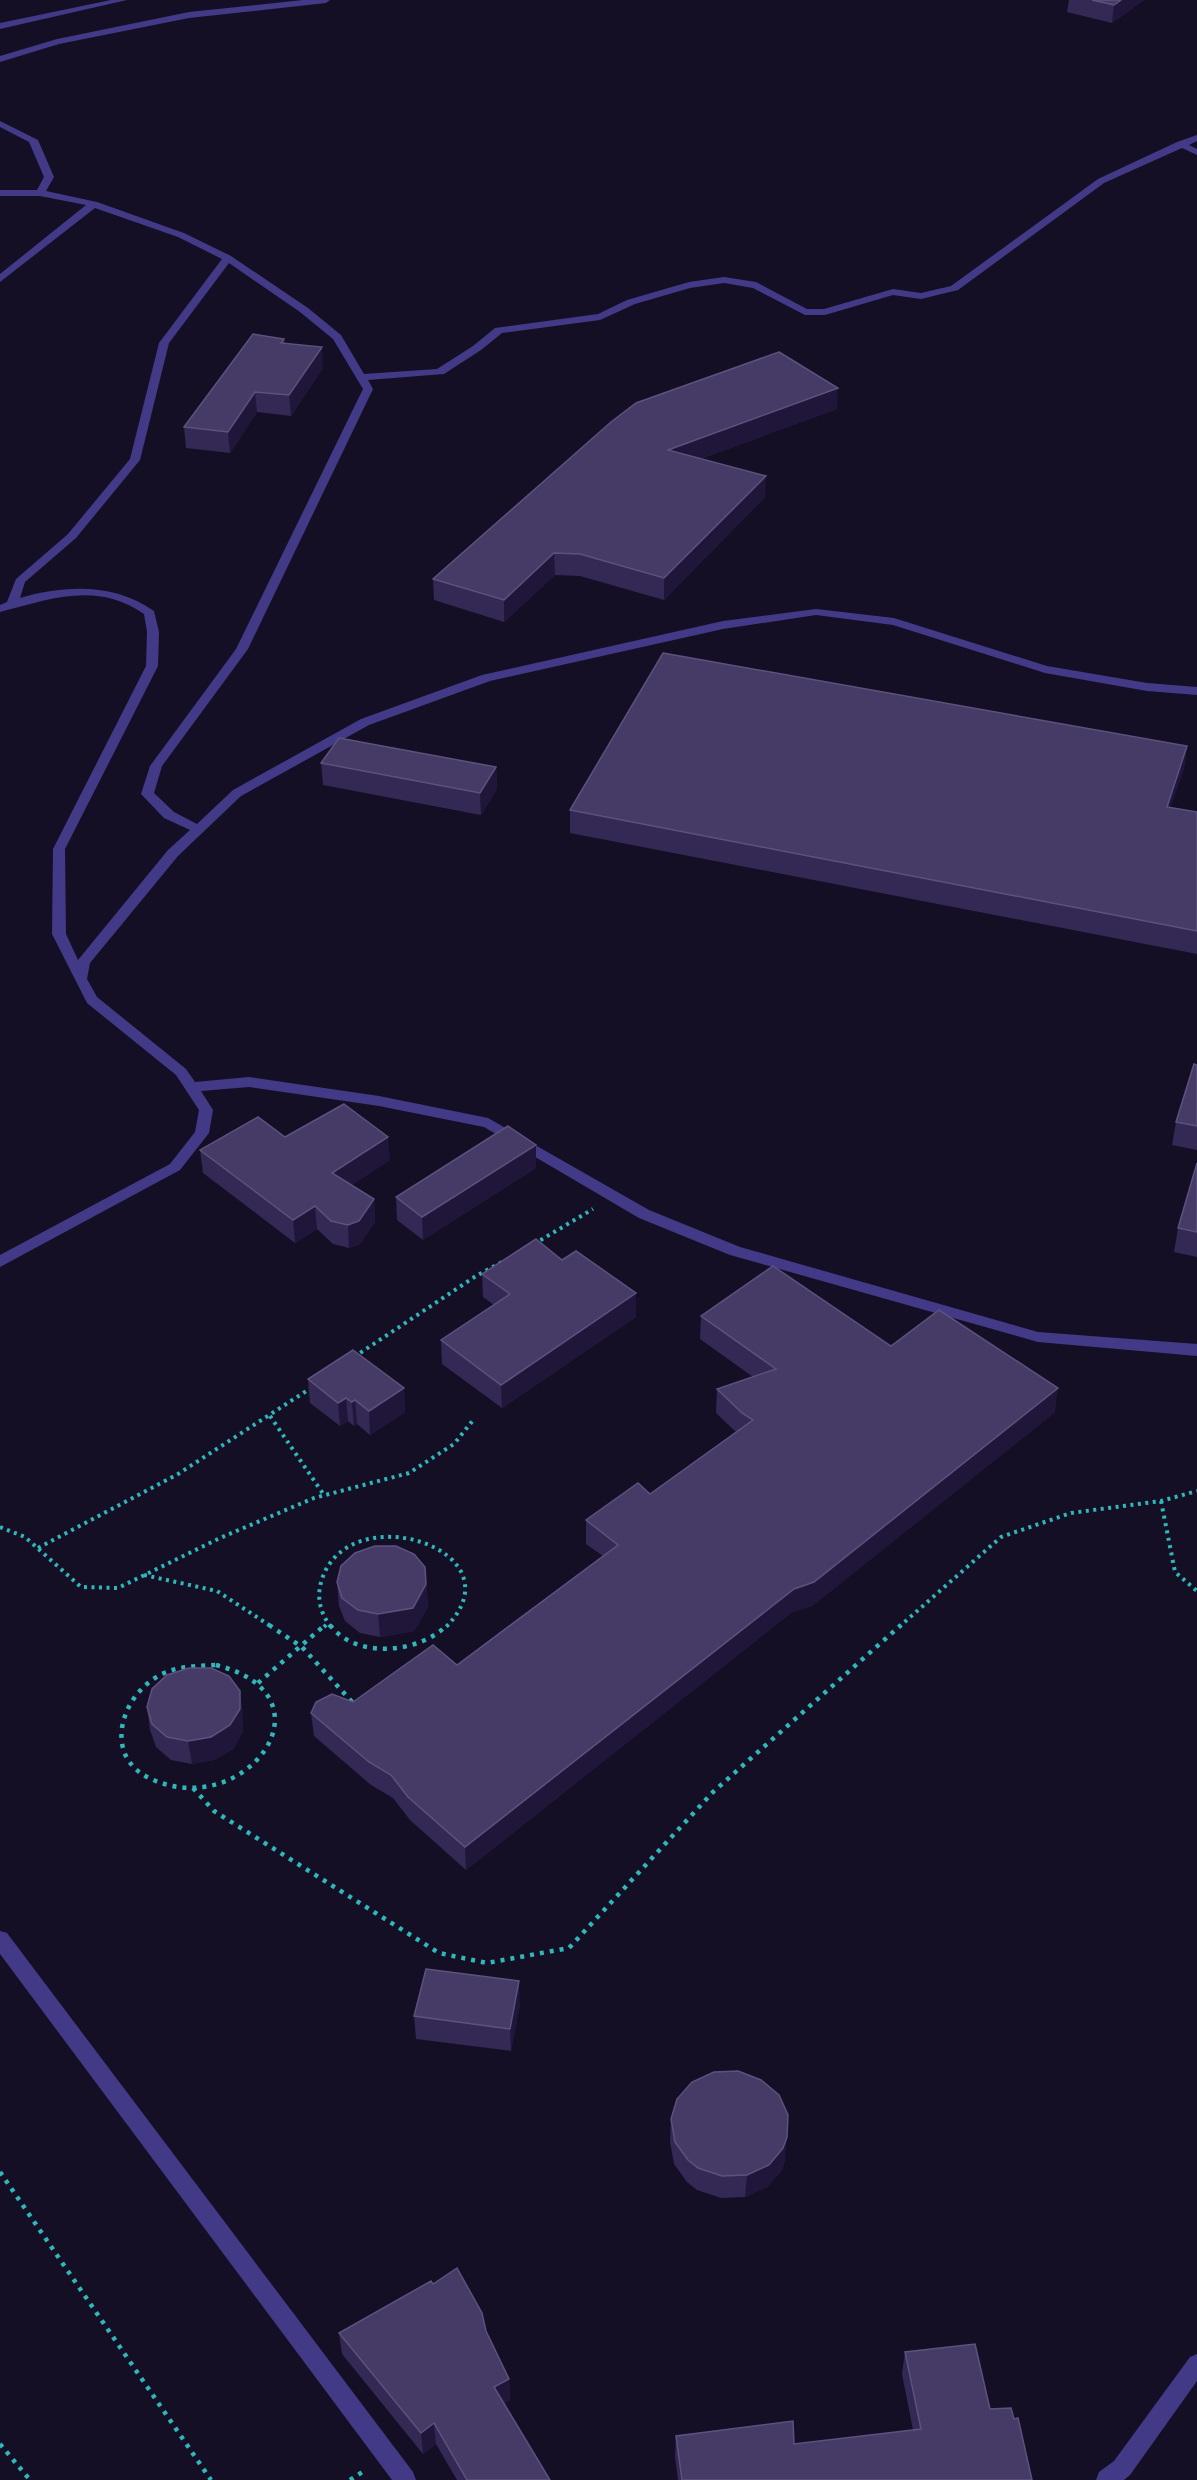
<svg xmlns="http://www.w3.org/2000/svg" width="1197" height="2480" viewBox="0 0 1197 2480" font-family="Quicksand,sans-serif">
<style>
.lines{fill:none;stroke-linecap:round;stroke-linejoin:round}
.path-far1{stroke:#2fb7b9;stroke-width:4;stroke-dasharray:3 4.5;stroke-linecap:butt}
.path{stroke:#2fb7b9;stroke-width:4.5;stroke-dasharray:4 6;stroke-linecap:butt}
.minor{fill:#423a86;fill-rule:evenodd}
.wall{fill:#342854}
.shaded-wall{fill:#20163a}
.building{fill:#463a66;stroke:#5d527e;stroke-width:1.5}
</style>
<rect width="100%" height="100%" fill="#150f26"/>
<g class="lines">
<!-- path-far1 -->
<g class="path-far1">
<path d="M534,1244l59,-35"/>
<path d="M354,1357l122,-81 26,-14"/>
<path d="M270,1416l54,79"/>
<path d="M1161,1501l14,71 22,19"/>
<path d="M0,1527l25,10 56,50 37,1 102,-50 94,-40 95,-25 45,-29 20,-25"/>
<path d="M38,1548l140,-74 133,-86"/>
<path d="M144,1575l73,16 55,36"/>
<path d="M324,1627l3,-3"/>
<path d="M331,1627c-11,-14 -15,-30 -9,-48 28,-84 200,-29 124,48"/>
<path d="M899,1627l102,-90 70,-24 90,-12 36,-10"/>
</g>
<!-- path -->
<g class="path">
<path d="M269,1625l33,22 51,56"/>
<path d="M330,1625c26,35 90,28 117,0"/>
<path d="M216,1665c124,31 28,159 -67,113 -45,-22 -29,-78 6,-100 18,-12 40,-12 61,-13z"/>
<path d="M258,1683l67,-58"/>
<path d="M193,1788l21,23 225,142 48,10 82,-15 144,-156 188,-167"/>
<path d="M0,2172l211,308"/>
<path d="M0,2444l30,36"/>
<path d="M350,2480l14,-9"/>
</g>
<!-- minor -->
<g class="minor">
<path d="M111,0h16l-127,29v-6z"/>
<path d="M303,0h27l-4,3 -137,15 -130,26 -59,18v-6l57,-17 132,-27z"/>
<path d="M0,121l38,19 16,37 -8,14 51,11 87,31 47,23 77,52 33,27 23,39 73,-5 36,-23 22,-18 103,-14 29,-14 62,-18 35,-5 32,5 51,27h17l69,-20 28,4 30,-7 147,-107 79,-37 20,-7v6l-8,4 8,4v6l-15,-7 -78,35 -146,107 -37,9 -28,-4 -68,20h-20l-52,-27 -29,-5 -34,5 -55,16 -35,16 -98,13 -21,17 -37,24 -76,6 5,9 -125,260 -86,117 -8,27 20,19 23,12 36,-34 128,-71 121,-44 241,-54 93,-12 78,9 153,48 100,17 50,4v8l-50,-4 -102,-18 -152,-48 -77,-10 -93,14 -233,52 -121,44 -128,71 -63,60 -88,107 -3,16 10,18 89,72 9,13 54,-5 130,19 109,22 161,92 91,37 298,85 159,12v12l-159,-14 -308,-87 -91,-37 -155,-91 -105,-21 -130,-19 -48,4 12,19 -4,23 -29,37 -180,97v-12l170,-91 25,-32 4,-22 -23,-35 -89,-72 -35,-69 1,-85 93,-183 1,-34 -3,-18c-47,-33 -94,-15 -144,-2v-7l7,-3 9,-23 52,-45 62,-75 29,-116 63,-84 -44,-22 -83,-29 -95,74v-8l86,-69 -46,-9h-40v-6h37l7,-13 -15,-35 -29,-15zM229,263l71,49 33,27 30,50 -127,260 -86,117 -9,28 23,24 26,12 -22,20 -90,110 -12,-26 -1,-85 93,-183 1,-34 -5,-21c-40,-28 -89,-26 -134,-13l5,-16 51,-44 64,-78 29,-117z"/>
<path d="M0,1931l7,2 406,539 3,8h-24l-392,-526z"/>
<path d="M1197,2354v27l-67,94 -6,5h-28l3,-8 15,-11 76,-104z"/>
</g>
</g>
<!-- wall -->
<g class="wall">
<path d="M1069,0h75l-32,23 -45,-11z"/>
<path d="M284,339l1,4 38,25 -32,48 -34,-4 -27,41 -44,-5 -2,-21z"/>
<path d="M837,409l-137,50 65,38 -101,103 -84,-24 -25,-1 -51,47 -70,-22 -1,-21 178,-157z"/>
<path d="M1187,746l-3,22 -14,40 27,4v142l-627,-121v-23z"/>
<path d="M321,763l175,4 1,22 -16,26 -158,-30z"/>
<path d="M1197,1065v85l-25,-5 4,-23z"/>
<path d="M200,1150l190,10 -39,25 23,14 1,23 -15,22 -11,4 -16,-4 -16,-15 -22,14 -92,-70z"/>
<path d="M1197,1163v94l-23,-5 4,-24z"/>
<path d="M536,1168l-113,72 -26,-20 -1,-23z"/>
<path d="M562,1260l74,33v24l-134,91 -60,-44 -1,-24 53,-35 -11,-8 -1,-23z"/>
<path d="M701,1316l190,30 164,66 -243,194 -20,6 -326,258 -56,-50 -17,-22 -22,-13 -57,-49 -3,-23 42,-11 104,-37 146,-109 -17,-12v-24l64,-26 86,-62 -20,-19 1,-24 36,-12 -53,-38z"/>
<path d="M308,1379l96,9 1,24 -35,23 -13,-11 -3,2 -6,-5 -8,5 -30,-23z"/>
<path d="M425,1567l3,40 -14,24 -34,6 -20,-4 -15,-12 -6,-15 -2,-24z"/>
<path d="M147,1707l96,7v18l-10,17 -19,11 -22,4 -21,-4 -15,-13 -6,-17z"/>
<path d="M520,2004l-9,47 -95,-12 -2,-23z"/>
<path d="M671,2119l114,41 -3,10 -15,17 -22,10 -24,1 -24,-8 -10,-8 -13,-18 -4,-22z"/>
<path d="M433,2284l76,95 1,21 -6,3 46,77h-93l-21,-36 -13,10 -81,-100 -3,-21z"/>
<path d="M905,2352l85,57 42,71h-354l-3,-23 1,-21 118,8 119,-14 -11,-56z"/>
</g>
<!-- shaded-wall -->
<g class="shaded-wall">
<path d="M1121,0h23l-32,23 2,-18z"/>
<path d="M322,347l1,21 -32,48 -2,-21z"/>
<path d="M838,388l-1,21 -170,62 1,-21z"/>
<path d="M255,392l2,20 -27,41 -2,-21z"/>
<path d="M766,476l-1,21 -101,103v-22z"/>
<path d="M554,553l1,22 -51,47v-22z"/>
<path d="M1187,746l-3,22 -21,61 4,-22z"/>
<path d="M496,767l1,22 -16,26 -1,-22z"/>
<path d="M388,1137l2,23 -56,37 -2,-24z"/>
<path d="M536,1145v23l-113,72 -1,-23z"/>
<path d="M374,1199l1,23 -15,22 -11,4 -1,-23z"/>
<path d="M315,1206l2,23 -22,14 -2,-23z"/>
<path d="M636,1293v24l-134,91 -1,-23z"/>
<path d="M404,1388l1,24 -35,23 -1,-24z"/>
<path d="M1058,1388l-3,24 -243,194 -20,6 -326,258 -1,-23 329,-258z"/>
<path d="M346,1398l2,23 -8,5 -2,-23z"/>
<path d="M355,1400l2,24 -3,2 -2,-24z"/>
<path d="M426,1584l2,23 -14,24 -34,6 -2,-23z"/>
<path d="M240,1691l3,23v18l-10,17 -19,11 -22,4 -4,-23z"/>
<path d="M519,1981l1,23 -9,47 -1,-22z"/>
<path d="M787,2137l-2,23 -3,10 -15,17 -22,10 2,-22z"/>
<path d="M509,2379l1,21 -15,8 -1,-21z"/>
<path d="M434,2423l2,21 -13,10 -2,-21z"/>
</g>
<!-- building -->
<g class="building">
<path d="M1092,0h29l-7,5z"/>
<path d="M253,334l31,5 -3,4 41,4 -33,48 -34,-3 -27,40 -44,-5z"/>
<path d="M779,352l59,36 -170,62 98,26 -102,102 -84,-24 -26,-1 -50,47 -71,-21 178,-157 25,-19z"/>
<path d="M663,653l524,93 -20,61 30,5v119l-627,-121z"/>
<path d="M339,738l157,29 -16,26 -159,-30z"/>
<path d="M1194,1064l3,1v61l-21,-4z"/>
<path d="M344,1104l44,33 -56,36 42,26 -15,22 -11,4 -17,-4 -16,-15 -22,14 -93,-70 58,-33 27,20z"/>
<path d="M508,1126l28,19 -114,72 -26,-20z"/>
<path d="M1197,1163v69l-19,-4z"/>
<path d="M536,1239l26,21 14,-9 60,42 -135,92 -60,-45 69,-46 -28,-20z"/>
<path d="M773,1266l118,80 48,-36 119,78 -244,194 -20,7 -329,258 -57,-50 -17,-22 -22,-13 -58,-49 5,-11 16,-8 21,8 80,-57 24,20 161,-120 -32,-25 52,-37 12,11 103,-74 -11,-7 -25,-24 59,-20 -75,-53z"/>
<path d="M353,1350l51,38 -35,23 -14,-11 -3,2 -6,-4 -8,5 -30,-24z"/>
<path d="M375,1546h21l18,8 11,13 1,17 -13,24 -35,6 -20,-4 -16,-12 -5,-16 4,-16 14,-13z"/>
<path d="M189,1668h22l18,8 11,15v18l-10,16 -19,12 -23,4 -21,-4 -15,-13 -5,-17 5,-18 15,-14z"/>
<path d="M426,1969l93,12 -9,48 -96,-13z"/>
<path d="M738,2071l23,9 18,15 9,20 -1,22 -4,11 -14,17 -22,10 -25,1 -24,-8 -10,-8 -13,-18 -4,-23 6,-20 15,-17 22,-10z"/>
<path d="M457,2268l25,45 4,18 23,48 -15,8 56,93h-83l-33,-57 -13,10 -82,-100 92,-52 2,3z"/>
<path d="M975,2344l15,65 21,-1 3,11 4,-1 14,62h-350l-6,-44 117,-15 1,23 127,-15 -16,-77z"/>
</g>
</svg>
